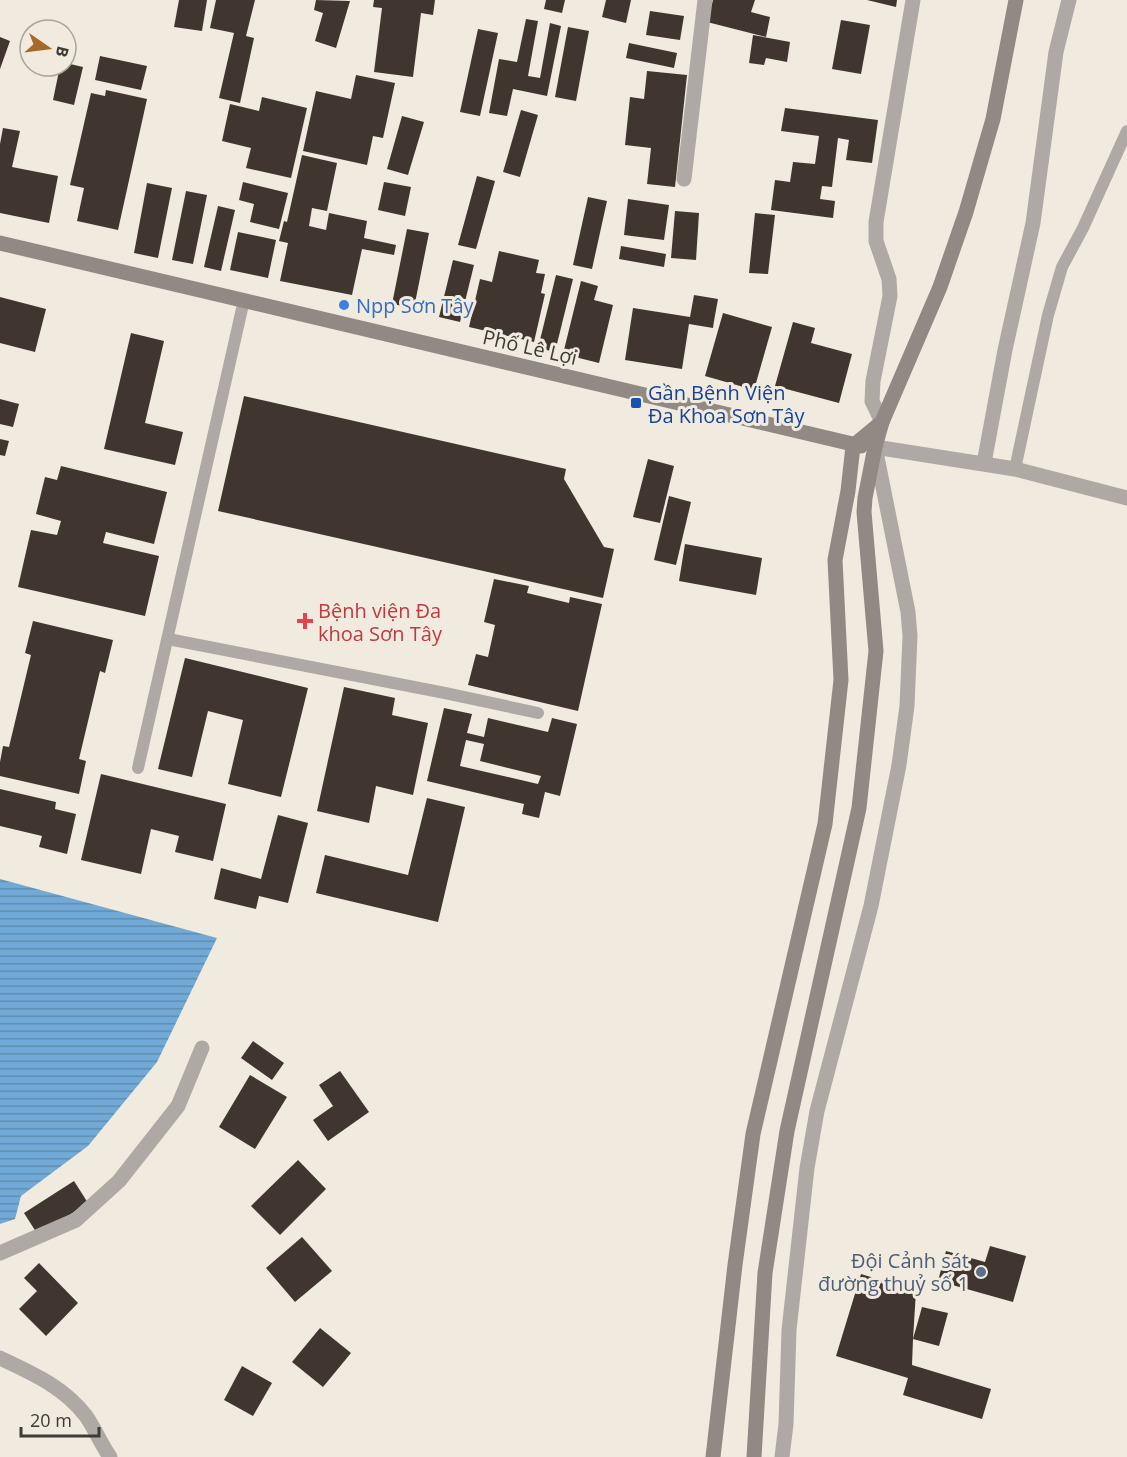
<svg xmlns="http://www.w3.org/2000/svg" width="1127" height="1457" viewBox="0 0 1127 1457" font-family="'Open Sans',sans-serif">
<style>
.water{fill:url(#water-rules)}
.building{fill:#40362f;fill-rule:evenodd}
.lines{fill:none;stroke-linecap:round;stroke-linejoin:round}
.lane{stroke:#afa9a6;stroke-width:12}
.street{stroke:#afa9a6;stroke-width:15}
.secondary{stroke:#918984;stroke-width:15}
.shop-dot{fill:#3f7fe0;stroke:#f0ebde;stroke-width:2}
.transit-dot{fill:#1a4fb4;stroke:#f0ebde;stroke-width:2}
.health-dot{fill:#e0444e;stroke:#f0ebde;stroke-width:2}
.service-dot{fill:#5c6f8a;stroke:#f0ebde;stroke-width:2}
.labels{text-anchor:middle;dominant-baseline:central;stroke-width:6;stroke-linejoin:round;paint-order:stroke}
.shop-label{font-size:20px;fill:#366cbe;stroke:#f0ebde;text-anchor:start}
.street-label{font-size:20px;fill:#3d3b36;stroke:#f0ebde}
.transit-label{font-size:20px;fill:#164399;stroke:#f0ebde;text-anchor:start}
.health-label{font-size:20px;fill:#be3a42;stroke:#f0ebde;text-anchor:start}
.service-label{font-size:20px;fill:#4e5e75;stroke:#f0ebde;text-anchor:end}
</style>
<defs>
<pattern id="water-rules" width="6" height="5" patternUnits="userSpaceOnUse" patternTransform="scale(1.5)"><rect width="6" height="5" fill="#72aad7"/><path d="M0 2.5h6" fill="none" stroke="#5f8caf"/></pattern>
</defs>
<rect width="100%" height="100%" fill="#f0ebde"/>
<!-- water -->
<path class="water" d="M0,879l217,59 -60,124 -69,84 -67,50 -6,23 -15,5z"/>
<!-- building -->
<g class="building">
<path d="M179,0h28l-5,31 -28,-4z"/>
<path d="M216,0h39l-9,36 8,2 -14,65 -21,-5 15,-65 -24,-5z"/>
<path d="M316,0l34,1 -14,47 -21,-7 8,-28 -9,-3z"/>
<path d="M374,0h61l-2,15 -12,-2 -8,64 -39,-5 8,-64 -9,-1z"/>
<path d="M546,0h19l-3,13 -18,-4z"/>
<path d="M606,0h25l-5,23 -24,-6z"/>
<path d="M713,0h42l-4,12 19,5 -4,20 -59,-15z"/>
<path d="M867,0h30l-1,7z"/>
<path d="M650,11l34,5 -4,24 -34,-5z"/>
<path d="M526,19l12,2 -10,55 12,2 10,-55 11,3 -14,70 -34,-7 -6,27 -18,-3 10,-54 18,3z"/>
<path d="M841,20l29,5 -9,49 -29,-5z"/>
<path d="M568,27l21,4 -13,70 -21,-4z"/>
<path d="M478,29l20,4 -18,83 -20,-4z"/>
<path d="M753,35l37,7 -3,20 -21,-4 -2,7 -15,-2z"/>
<path d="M0,37l10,4 -10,28z"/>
<path d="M629,43l48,10 -3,15 -48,-10z"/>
<path d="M100,56l47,10 -6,24 -46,-10z"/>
<path d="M66,63l17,4 -9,38 -21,-5 7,-34h6z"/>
<path d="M647,71l40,4 -12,112 -28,-3 4,-36 -26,-3 5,-48 14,2z"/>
<path d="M356,75l39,8 -12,55 -10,-2 -6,29 -64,-14 13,-60 35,8z"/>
<path d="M106,90l41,9 -29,131 -41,-9 7,-33 -14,-3 21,-92 14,3z"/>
<path d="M262,97l45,11 -16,70 -45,-10 5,-20 -29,-7 8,-37 29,7z"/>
<path d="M785,108l93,12 -6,43 -26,-3 3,-20 -11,-2 -6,49 -10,-1 -2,13 15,2 -2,17 -62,-8 4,-30 15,2 3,-20 22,2 4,-28 -38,-5z"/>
<path d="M521,110l17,5 -18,62 -17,-5z"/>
<path d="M402,116l22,6 -16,53 -21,-6z"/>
<path d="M3,128l17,3 -8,36 46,9 -9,47 -49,-10v-69z"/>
<path d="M302,155l35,8 -10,48 -15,-3 -3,18 17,4 3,-17 38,8 -3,17 32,7 -2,10 -32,-6 -10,46 -72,-14 8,-38 -9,-2 5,-20 3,1z"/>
<path d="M477,176l18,5 -19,68 -18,-4z"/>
<path d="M243,182l45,11 -9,36 -29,-7 4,-18 -15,-4z"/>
<path d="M384,182l27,5 -6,29 -27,-6z"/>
<path d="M147,183l25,5 -14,70 -24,-5z"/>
<path d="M186,191l21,4 -14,69 -21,-4z"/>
<path d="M588,197l19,4 -15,68 -19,-4z"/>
<path d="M628,199l41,6 -5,35 -40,-5z"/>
<path d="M218,206l17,4 -14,61 -17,-4z"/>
<path d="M675,211l24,2 -3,47 -25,-2z"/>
<path d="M755,213l20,2 -7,59 -19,-1z"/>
<path d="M407,229l22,4 -15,75 -22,-4z"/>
<path d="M238,232l38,8 -8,38 -38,-8z"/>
<path d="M621,246l45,8 -2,13 -45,-8z"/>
<path d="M499,251l40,9 -3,13 9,1 -4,19 4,1 -11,48 -65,-15 11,-48 12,3z"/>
<path d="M453,260l21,5 -14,57 -21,-5z"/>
<path d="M556,275l17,4 -18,73 -17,-4z"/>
<path d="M581,281l17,5 -4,14 19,5 -14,58 -36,-9z"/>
<path d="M694,295l24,4 -4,22 -1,7 -24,-4 -7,45 -57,-9 8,-52 57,9z"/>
<path d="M0,297l46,12 -11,43 -35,-9z"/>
<path d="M723,313l49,14 -18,63 -49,-14z"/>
<path d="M793,322l22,6 -4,15 41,11 -13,49 -64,-17z"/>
<path d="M131,333l33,8 -19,82 38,9 -8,33 -71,-16z"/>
<path d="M244,396l322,73 -2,10 40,68 10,2 -11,49 -385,-87z"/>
<path d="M0,399l19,5 -6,23 -13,-3z"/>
<path d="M0,439l9,2 -4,15 -5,-1z"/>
<path d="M648,459l26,7 -14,57 -27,-6z"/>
<path d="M61,466l106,26 -13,52 -48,-12 -3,11 56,13 -14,60 -127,-29 13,-57 26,5 4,-14 -25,-7 9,-37 12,3z"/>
<path d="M669,496l22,6 -15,63 -22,-5z"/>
<path d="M685,544l77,14 -6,37 -77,-14z"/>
<path d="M494,579l35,7 -2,7 42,10 1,-6 32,7 -24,107 -110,-26 8,-31 12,3 7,-32 -11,-3z"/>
<path d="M33,621l80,19 -8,33 -5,-2 -21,88 7,2 -7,33 -79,-18v-14l3,-16 6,1 22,-92 -6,-2z"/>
<path d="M185,658l123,30 -27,109 -53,-13 15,-64 -35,-9 -16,66 -34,-8z"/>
<path d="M344,687l51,11 -3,17 36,8 -15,72 -37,-9 -7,37 -52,-12z"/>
<path d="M444,708l28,6 -5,19 17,4 4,-19 60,14 4,-14 25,6 -17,72 -15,-4 -6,26 -17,-4 2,-10 -97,-23zM466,740l18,4 -4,17 61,15 -3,8 -78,-18z"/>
<path d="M101,774l125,30 -13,57 -38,-9 4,-16 -28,-7 -10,45 -60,-14z"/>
<path d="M0,789l56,13 -1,7 21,5 -9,40 -28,-7 3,-11 -42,-10z"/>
<path d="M427,798l38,9 -27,115 -122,-29 9,-38 83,20z"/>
<path d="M278,815l30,8 -20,80 -29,-7 -3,13 -42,-10 7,-31 40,11z"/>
<path d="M253,1041l31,22 -12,17 -31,-22z"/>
<path d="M340,1071l29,41 -41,29 -15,-21 20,-14 -14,-21z"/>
<path d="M250,1075l37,22 -32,52 -36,-22z"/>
<path d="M298,1160l28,29 -46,46 -29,-29z"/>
<path d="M74,1181l14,22 -50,32 -14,-22z"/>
<path d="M302,1237l30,34 -37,31 -29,-34z"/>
<path d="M990,1246l36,10 -13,46 -75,-21 8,-30 39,11z"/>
<path d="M39,1263l39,40 -32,33 -27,-27 18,-18 -13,-13z"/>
<path d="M861,1274l55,17 -3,48 9,-32 26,6 -9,33 -26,-7 -1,26 79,24 -9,30 -79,-24 5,-17 -72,-22z"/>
<path d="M320,1328l31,25 -28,34 -31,-25z"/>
<path d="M242,1366l30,17 -19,33 -29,-16z"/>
</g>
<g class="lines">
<!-- lane -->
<g class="lane">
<path d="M1015,469l33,-154 14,-48 21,-39 44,-97"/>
<path d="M168,639l277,54 93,20"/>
<path d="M138,768l106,-468"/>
</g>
<!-- street -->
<g class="street">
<path d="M684,179l21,-179"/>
<path d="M882,422l-10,-21 1,-20 17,-85 -1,-17 -13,-38v-19l37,-222"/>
<path d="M984,463l21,-113 28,-127 23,-171 13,-52"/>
<path d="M0,1253l76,-33 43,-39 59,-75 24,-58"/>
<path d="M0,1358c32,15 64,29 86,58 9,13 15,28 24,41"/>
<path d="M782,1457l4,-33 3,-94 18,-162 10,-57 54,-205 28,-141 8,-59 3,-70 -2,-24 -33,-165 140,22 112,29"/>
</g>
<!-- secondary -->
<g class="secondary">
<path d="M0,243l861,203"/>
<path d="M713,1457l22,-192 18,-131 72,-310 16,-144 -6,-120 13,-69 5,-45 29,-24"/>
<path d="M754,1457l11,-184 22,-142 72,-323 17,-157 -12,-139 1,-14 10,-51 7,-25 58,-135 26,-75 27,-93 23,-119"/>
</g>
</g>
<!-- markers -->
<circle class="shop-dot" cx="344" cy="305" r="6"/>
<rect class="transit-dot" x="630" y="397" width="12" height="12" rx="3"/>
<path class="health-dot" d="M302 612h6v6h6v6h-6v6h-6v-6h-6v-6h6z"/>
<circle class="service-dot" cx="981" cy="1272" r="6"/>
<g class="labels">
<!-- shop labels -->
<g class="shop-label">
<text x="356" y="305">Npp Sơn Tây</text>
</g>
<!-- street labels -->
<g class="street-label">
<text transform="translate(530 347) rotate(13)">Phố Lê Lợi</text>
</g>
<!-- transit labels -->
<g class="transit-label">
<text x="648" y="392">Gần Bệnh Viện<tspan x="648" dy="23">Đa Khoa Sơn Tây</tspan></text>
</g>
<!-- health labels -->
<g class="health-label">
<text x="318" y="610">Bệnh viện Đa<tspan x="318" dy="23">khoa Sơn Tây</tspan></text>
</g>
<!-- service labels -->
<g class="service-label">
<text x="969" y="1260">Đội Cảnh sát<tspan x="969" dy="23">đường thuỷ số 1</tspan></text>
</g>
</g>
<!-- north arrow -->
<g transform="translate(48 48) rotate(104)"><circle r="28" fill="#f0ebde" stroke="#a8a59b" stroke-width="1.5"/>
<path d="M0-4.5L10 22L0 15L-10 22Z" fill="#a5692b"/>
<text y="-9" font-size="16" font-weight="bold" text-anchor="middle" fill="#3d3b36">B</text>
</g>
<!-- scale -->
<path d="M21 1427v9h78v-9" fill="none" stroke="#3d3b36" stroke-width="3"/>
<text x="30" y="1427" font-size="18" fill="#3d3b36" stroke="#f0ebde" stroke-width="4.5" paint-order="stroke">20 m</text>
</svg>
